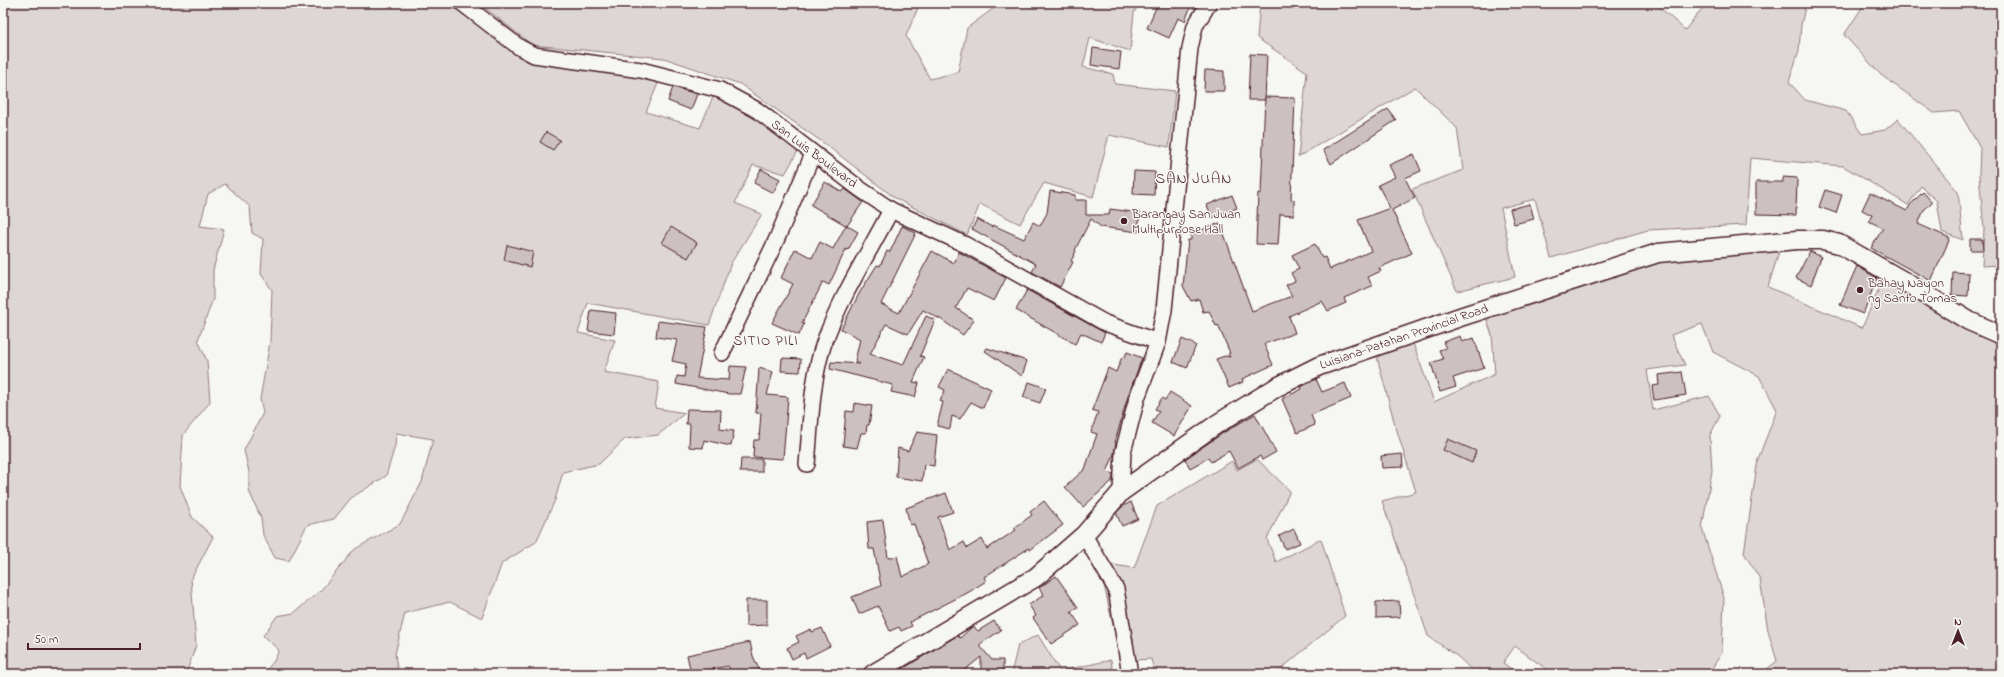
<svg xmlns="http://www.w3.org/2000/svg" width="2004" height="677" viewBox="0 0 2004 677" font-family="'Indie Flower',sans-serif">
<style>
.green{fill:#ddd6d5;stroke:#947a80}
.building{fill:#ccc1c0;stroke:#4a1f2b}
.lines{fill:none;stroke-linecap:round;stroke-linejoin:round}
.minor-casing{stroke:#4a1f2b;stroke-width:18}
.tertiary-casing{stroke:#4a1f2b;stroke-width:21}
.minor{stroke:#f6f6f2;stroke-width:15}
.tertiary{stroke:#f6f6f2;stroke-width:18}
.poi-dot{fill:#4a1f2b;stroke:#f6f6f2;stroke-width:1.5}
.labels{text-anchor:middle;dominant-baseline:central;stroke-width:3;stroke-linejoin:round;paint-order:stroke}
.street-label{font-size:13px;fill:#4a1f2b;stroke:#f6f6f2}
.poi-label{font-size:13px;fill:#4a1f2b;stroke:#f6f6f2;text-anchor:start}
.neighbourhood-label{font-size:14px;letter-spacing:1px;fill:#4a1f2b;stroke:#f6f6f2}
.quarter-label{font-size:15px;letter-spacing:1px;fill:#4a1f2b;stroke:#f6f6f2}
</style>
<rect width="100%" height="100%" fill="#f6f6f2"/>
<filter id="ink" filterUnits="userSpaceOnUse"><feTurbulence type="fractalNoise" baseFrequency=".025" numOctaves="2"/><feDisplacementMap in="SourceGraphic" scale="8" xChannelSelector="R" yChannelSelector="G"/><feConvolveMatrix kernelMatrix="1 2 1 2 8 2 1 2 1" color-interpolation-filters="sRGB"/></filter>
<g filter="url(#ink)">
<!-- green -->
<g class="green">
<path d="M3,3h444l84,59 131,12 -16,38 54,16 15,-36 38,19 47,36 -15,27 -32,-9 -18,38 27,11 -31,49 -22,62 -121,-22 -10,30 37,7 -11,32 55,10 -4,26 30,5 -27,22 -33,4 -26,25 -36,8 -8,28 -19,42 -34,21 -20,55 -32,-16 -45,11 -10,41 3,20h-135l11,-13 5,-11 -16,-14 14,-20 17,-3 27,-23 34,-41 45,-25 22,-42 11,-43 -37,-6 -1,13 -9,30 -35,22 -17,21 -27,6 -18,36 -14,-3 -12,-23 -2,-17 -12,-27v-19l-5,-22 19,-37 -3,-14 10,-57 2,-52 -11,-16 2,-35 -11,-6 -2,-26 -25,-23 -17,10 -8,32 24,3 -11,41v29l-15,41 9,21 3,41 -27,33 -3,51 12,31 21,20 -22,42 5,66 -10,29h-183z"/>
<path d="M479,3h441l-14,33 24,43 28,-7 9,-44 31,-23v-2h141l-5,10 -4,38 -40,-13 -7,29 30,7 2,10 60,7 -6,56 -60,-12 -16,62 -49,-14 -24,41 -40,-20 -13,31 -72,-37 -70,-54 -85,-60 -76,-26 -132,-13z"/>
<path d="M1260,3h395l30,27 19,-24 9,-3h93l-5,22 -2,25 -10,32 16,18 41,11 16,23 23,-4 13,-11 60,73 5,48 -21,-8 -5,-31 -16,-15 -13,19 -65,-39 -93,-8 -4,67 -98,5 -97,28 -16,-59 -34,9 14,69 -58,14 -45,-102 51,-19 -6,-42 -42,-41 -117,70 9,-85 -50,-34z"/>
<path d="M1865,3h136v262l-19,1 2,-37 -5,-54 1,-27 -21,-37 -25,2 -53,-38 -37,-40z"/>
<path d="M1782,242l-14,45 94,41 21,-49 118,64v331h-240l16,-13 -9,-30 -8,-52 -16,-26 14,-94 19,-49 -18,-34 -46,-24 -11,-28 -31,11 14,30 -38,5 6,40 56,-14 11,20 -10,19 2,36 -10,57 22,70 -2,55 -14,21h-155l-38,-28 -12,17 15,11h-42l-19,-18 -29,-20 -46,-135 34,-9 -22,-71 -21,-79 36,-10 25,70 61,-28 -3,-39 -11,-33 95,-33 89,-20z"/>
<path d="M1257,459l33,32 -23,48 9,23 45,-23 24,77 -70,58h-120l-4,-15 -30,2 -22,-98 35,5 23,-62 75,-45 5,9z"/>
<path d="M1038,635l22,36 51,-11 2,14h-102l7,-29z"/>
</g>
<!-- building -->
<g class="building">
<path d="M1158,3h26l7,3 -6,15 -7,-3 -9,20 -22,-10z"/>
<path d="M1093,48l28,4 -2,17 -28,-4z"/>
<path d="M1250,54l17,1 -2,45h-17z"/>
<path d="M1205,70l19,1v20h-20z"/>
<path d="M673,87l24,7 -6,16 -23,-9z"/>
<path d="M1265,97l30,1 -4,101 3,1v15l-14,-1 -2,31 -22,-1 2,-51h3z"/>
<path d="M1388,109l8,11 -65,44 -8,-14z"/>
<path d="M546,132l14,8 -7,10 -13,-8z"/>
<path d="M1414,154l7,17 -16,7 10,20 -23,12 20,43 -33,15 2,3 -13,6 4,9 -28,12 2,5 -18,8 -6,-10 -33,15 6,17 -31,11 9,21 -31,14 1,3 -14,6 -13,-29 9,-3 5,1 -2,-3 2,-1 -12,-28 -2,1 -7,-15 -6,1 -4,-13 -8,2 -8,-15 5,-46h3v-6l29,-11 32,88 40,-15 -6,-11 9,-4 -4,-8 8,-4 -7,-14 23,-11 7,14 3,-1 5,12 41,-18 -13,-31 32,-12 -12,-23 17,-8 -6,-12z"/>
<path d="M761,169l19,10 -7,14 -19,-10z"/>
<path d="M1134,171l21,1 -1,23 -21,-1z"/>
<path d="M1783,177l14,1 -1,37 -40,-1v-32h27z"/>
<path d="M825,182l17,10 3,-3 18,13 -16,24 -36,-21z"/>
<path d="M1825,190l17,5 -6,18 -17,-6z"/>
<path d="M1050,191l25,4v5h11v15h23l1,-6 30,4 -2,19 -37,-5 -10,-8 -16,31 1,1 -5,10 2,1 -13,25 -28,-15 4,-8 -64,-35 5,-10 15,8 1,-2 31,14 9,-17 7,4 7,-13z"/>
<path d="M1923,192l9,10 -8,8 -6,14 32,14 -19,43 -60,-33 12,-20 -14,-7 3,-6 -10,-5 8,-17 37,18 3,-6z"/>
<path d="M1232,195l5,13 -25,10 -5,-13z"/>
<path d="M1530,204l4,15 -20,5 -4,-15z"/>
<path d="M846,225l12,7 -10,18 -2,-1 -17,36 -6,-3 -21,41 2,1 -5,11 -27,-12 21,-39 -12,-6 14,-29 17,9 8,-16 13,7z"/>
<path d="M902,226l14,7 -35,71 18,9 33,-62 22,12 5,-11 47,26 -12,23 -27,-13 -11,20 18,12 -11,15 -21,-15 -19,-10 -15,24 -22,-10 -16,30 33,11 23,-49 9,4 -15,36 4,1 -11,25 6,1 -4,14 -24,-5 2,-7 -63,-16 1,-7 29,2 -5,-3 5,-22 -19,-10 19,-37 17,-27 3,1 7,-15 3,1z"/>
<path d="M671,227l26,16 -9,15 -26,-15z"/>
<path d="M1970,239h12l1,11h-13z"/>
<path d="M507,245l26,7 -3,15 -26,-7z"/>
<path d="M1810,251l11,6 -10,28 -15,-7z"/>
<path d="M1857,266l20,12 -14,36 -23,-9z"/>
<path d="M1953,272l16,1 -1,23 -16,-1z"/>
<path d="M1027,290l78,43 -4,9 -20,-9 -6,11 -59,-34z"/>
<path d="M591,310l25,3 -2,21 -26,-3z"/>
<path d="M658,321l49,6 -10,51 32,2 1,-14 16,1 -6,27h-11l-53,-10 1,-8 7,1 2,-13 -14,-3 5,-21 -21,-3z"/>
<path d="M1460,336l2,6 12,-4 10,30 -31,10 3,9 -16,5 -9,-29 12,-4 -4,-9 7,-2 -3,-6z"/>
<path d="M1182,339l14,6 -9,23 -14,-6z"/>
<path d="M987,348l40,13 -5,15 -37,-25z"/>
<path d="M1127,352l15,6 -14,38 -13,46h1l-2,12 -7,18 6,2v4l-2,4 -28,25 -18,-20 20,-18 12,-35 -6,-2 7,-20 -6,-2 16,-42 8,4 6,-15 2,1z"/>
<path d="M782,358l19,1 -1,13 -19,-1z"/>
<path d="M759,368l14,4 -6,23 21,2 -5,62 -30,-2 1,-17h5l2,-27h-5z"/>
<path d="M948,369l43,20 -8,19 -12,-6 -11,17 -8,-3 -2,13 -13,-3 6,-24 -3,-1 5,-11 -6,-3z"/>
<path d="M1682,372l4,23 -32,5 -2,-14 7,-1 -1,-10z"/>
<path d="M1316,379l6,13 23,-9 6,15 -40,17 4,10 -18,8 -15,-34 20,-10 -1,-2z"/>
<path d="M1029,382l17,6 -6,15 -17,-6z"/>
<path d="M1170,392l22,14 -18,30 -22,-13 7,-12 -4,-2 7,-11 3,2z"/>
<path d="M855,403l17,3 -3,19h-2l-1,8h-5l-4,15 -14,-2 3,-35 8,1z"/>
<path d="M687,409l34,1 -1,19 14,2 -3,15 -27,-6 -1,8 -14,-1 1,-23h-4z"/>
<path d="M1255,414l21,38 -14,8 -2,-4 -22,12 -9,-17 -18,11 -3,-4 -18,10 -5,-9 38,-26z"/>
<path d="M917,432l20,3 -3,31 -10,-2 -2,17 -26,-4 2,-29 10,3z"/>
<path d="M1448,439l28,12 -4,12 -29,-13z"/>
<path d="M1402,454l1,13 -21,1 -1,-12z"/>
<path d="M741,459h21v13h-22z"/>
<path d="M946,493l7,19 -15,5 12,33 14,-8 3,6 15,-9 5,10 29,-19 -2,-2 18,-13 -2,-3 14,-11 19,24 -33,25 -1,-2 -45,29 2,4 -17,11 -59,30 2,4 -11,5 -2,-4 -9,4 -12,-25 -19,8 -7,-17 29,-11 -7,-37h-5l-2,-27 16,-2 5,38 9,-2 5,21 26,-13 -14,-40 -4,1 -4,-17z"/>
<path d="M1131,502l7,17 -16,7 -6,-13 7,-7z"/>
<path d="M1294,529l6,14 -15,6 -6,-13z"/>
<path d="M1056,576l22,31 -7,5 9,13 -29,19 -18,-26 3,-2 -7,-11 15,-10 -5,-7z"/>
<path d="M746,600h21v25l-21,1z"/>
<path d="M1399,601l1,16 -24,1v-16z"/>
<path d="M994,621l7,9 -22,15 13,15h11v14h-22v-17l-21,17h-66l61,-37 3,-1 2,2 13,-12 5,5z"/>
<path d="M822,628l8,18 -24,12 -2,-5 -12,6 -5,-11 12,-6 -3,-6 15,-7 1,3z"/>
<path d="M750,642l3,14 8,18h-28l-5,-8 -37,7 -4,-18z"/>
</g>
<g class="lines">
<!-- minor casing -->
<g class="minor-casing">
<g id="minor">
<path d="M462,3l57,44 15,8 107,15 79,20 37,20 103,79 31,21 75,35 139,78 53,19"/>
<path d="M722,353l53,-110 38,-89"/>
<path d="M807,464c4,-41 4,-85 18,-124 17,-45 44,-88 66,-130"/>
<path d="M1121,492l2,-40 5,-19 9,-35 21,-56 6,-32 26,-262 5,-22 14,-23"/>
<path d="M1084,535l32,54 14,85"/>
</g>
</g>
<!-- tertiary casing -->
<g class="tertiary-casing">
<path id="tertiary" d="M873,674l163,-97 48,-42 37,-43 96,-68 60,-37 42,-21 144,-50 195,-63 139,-13h26l16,4 63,36 67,41 32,14"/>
</g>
<!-- minor -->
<use href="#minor" class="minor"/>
<!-- tertiary -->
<use href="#tertiary" class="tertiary"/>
</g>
</g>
<!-- markers -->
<g class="poi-dot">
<circle cx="1124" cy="221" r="4"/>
<circle cx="1860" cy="290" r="4"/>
</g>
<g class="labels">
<!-- street labels -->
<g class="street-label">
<text transform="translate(814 154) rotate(37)">San Luis Boulevard</text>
<text transform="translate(1404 337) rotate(-19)">Luisiana-Patahan Provincial Road</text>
</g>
<!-- poi labels -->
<g class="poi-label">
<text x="1132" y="214">Barangay San Juan<tspan x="1132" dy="15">Multipurpose Hall</tspan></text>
<text x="1868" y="283">Bahay Nayon<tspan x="1868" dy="15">ng Santo Tomas</tspan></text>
</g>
<!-- neighbourhood labels -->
<g class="neighbourhood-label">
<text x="766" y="341">SITIO PILI</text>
</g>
<!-- quarter labels -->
<g class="quarter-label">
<text x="1194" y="179">SAN JUAN</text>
</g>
</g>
<!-- margin -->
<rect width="2004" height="677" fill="none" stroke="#f6f6f2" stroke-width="16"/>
<rect x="8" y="8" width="1988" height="661" fill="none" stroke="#4a1f2b" stroke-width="1.5" filter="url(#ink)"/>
<!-- north arrow -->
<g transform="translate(1958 631)" stroke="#f6f6f2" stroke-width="3" paint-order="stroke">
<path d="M0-3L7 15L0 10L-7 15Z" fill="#4a1f2b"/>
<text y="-6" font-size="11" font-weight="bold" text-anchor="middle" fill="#4a1f2b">N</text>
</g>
<!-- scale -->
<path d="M28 643v6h112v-6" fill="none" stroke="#4a1f2b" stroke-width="2"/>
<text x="34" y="643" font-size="12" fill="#4a1f2b" stroke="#f6f6f2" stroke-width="3" paint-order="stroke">50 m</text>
</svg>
